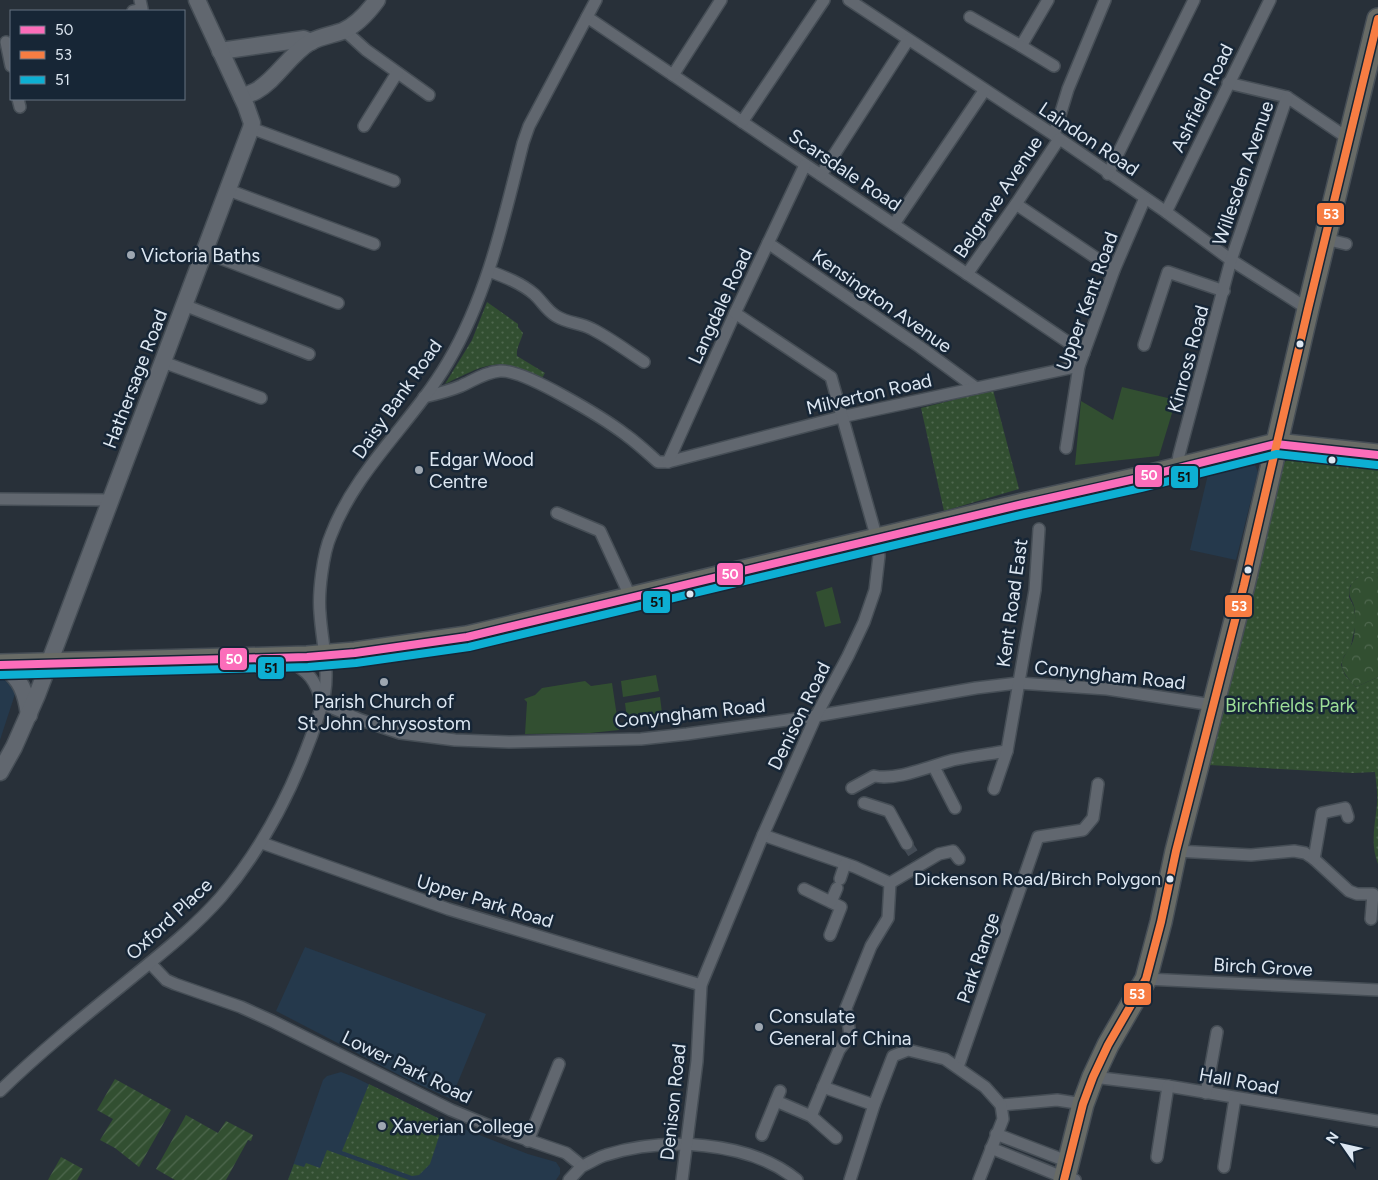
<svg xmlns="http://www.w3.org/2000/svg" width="1378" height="1180" viewBox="0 0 1378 1180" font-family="Figtree,sans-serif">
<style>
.built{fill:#25394c}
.grass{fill:#324f31}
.forest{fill:url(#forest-crowns)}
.park{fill:url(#park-dots)}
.garden{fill:url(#garden-furrows)}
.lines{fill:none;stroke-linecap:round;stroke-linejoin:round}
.street-tunnel{stroke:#434b55;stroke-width:11;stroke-dasharray:11 5.5;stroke-linecap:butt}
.street-casing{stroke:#464e56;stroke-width:14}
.secondary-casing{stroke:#464e56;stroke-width:19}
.highway-casing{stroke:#464e56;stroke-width:24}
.street{stroke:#61676f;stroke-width:11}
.secondary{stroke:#61676f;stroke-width:16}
.highway{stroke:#686b66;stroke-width:21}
.bus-1-casing{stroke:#172636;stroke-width:11}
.bus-2-casing{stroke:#172636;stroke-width:11}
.bus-3-casing{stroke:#172636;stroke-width:11}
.bus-1{stroke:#fb6dba;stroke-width:8}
.bus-2{stroke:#f77d43;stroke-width:8}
.bus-3{stroke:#0dafd3;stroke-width:8}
.poi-dot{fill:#9ea7b1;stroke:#172636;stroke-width:2}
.bus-dot{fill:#dde7f2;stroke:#172636;stroke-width:2}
.labels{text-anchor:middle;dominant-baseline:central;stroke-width:5;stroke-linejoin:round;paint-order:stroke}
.bus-label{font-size:18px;fill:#dde7f2;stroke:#172636;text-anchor:end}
.street-label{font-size:19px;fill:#dde7f2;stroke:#172636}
.poi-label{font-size:19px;fill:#dde7f2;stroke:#172636;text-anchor:start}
.park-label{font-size:19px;fill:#9dde97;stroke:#172636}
.line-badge{stroke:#172636;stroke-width:2}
.badge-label{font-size:14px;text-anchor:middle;font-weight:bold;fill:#fff}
.pale-badge-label{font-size:14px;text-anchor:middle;font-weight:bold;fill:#111}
</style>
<defs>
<pattern id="forest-crowns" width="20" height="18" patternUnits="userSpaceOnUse" patternTransform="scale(1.25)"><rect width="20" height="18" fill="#324f31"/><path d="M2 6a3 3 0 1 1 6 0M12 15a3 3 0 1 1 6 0" fill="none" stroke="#4f684f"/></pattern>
<pattern id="park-dots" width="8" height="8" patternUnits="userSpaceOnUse" patternTransform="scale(1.25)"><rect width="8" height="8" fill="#324f31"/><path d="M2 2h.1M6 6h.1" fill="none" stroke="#4f684f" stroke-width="1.8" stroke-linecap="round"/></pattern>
<pattern id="garden-furrows" width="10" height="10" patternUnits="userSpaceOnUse" patternTransform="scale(1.25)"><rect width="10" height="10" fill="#324f31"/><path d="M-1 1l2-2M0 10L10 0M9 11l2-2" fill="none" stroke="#4f684f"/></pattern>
</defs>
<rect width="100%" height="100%" fill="#283039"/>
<!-- built -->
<g class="built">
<path d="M1252,458l6,14 -22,88 -46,-10 20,-84z"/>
<path d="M0,678l8,4 8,9 -16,49z"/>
<path d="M305,947l181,67 -35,85 -46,-21 -129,-67z"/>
<path d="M341,1072l13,5 90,44 84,33 28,8 4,6v6l-4,6h-268l35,-100 4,-4z"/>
</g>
<!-- grass -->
<g class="grass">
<path d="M1122,387l54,13 -17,56 -84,9 6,-64 32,19z"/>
<path d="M832,587l9,36 -16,4 -9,-35z"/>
<path d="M656,675l3,16 -36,6 -2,-16z"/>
<path d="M585,681l6,5 21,-3 7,47 -29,3 -65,1 2,-32 -3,-3 11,-4 7,-7z"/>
<path d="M660,697l2,16 -35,6 -2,-16z"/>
</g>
<!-- forest -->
<path class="forest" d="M1366,572l11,1 1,1v103l-22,10c-5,-6 -14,-14 -14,-22 -1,-9 10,-16 12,-28 1,-8 2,-23 0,-31 -2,-7 -6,-9 -4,-18 2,-8 9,-11 16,-16z"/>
<!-- park -->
<g class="park">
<path d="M487,302l31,22v3l5,6c-2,8 -7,15 -6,23l28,17 -4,7c-44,-25 -54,-16 -96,4l27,-44z"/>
<path d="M993,390l26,99 -75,22 -23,-103z"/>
<path d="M1294,455l84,11v108l-1,-1h-11l-10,6 -6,7 -1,11 5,10 2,16 -6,26 -6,7 -3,9 4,10 11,12 22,-10v187c-8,-20 -3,-39 -1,-60 1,-10 -1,-22 -2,-32l-22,1 -144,-8 73,-301z"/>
<path d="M369,1084l75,37 -14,43 -11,11 -7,1 -70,-25z"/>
<path d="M327,1150l82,30h-121l6,-16 10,3 2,-4 14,5z"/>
</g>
<!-- garden -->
<g class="garden">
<path d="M115,1079l56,31 -32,57 -24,-19 -15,-8 13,-21 -16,-9z"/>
<path d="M186,1115l32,18 8,-12 27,14 -2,6 -3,-1 -22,40h-51l-19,-11z"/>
<path d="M61,1157l22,12 -6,11h-29z"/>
</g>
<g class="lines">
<!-- street-tunnel -->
<path class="street-tunnel" d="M907,844l9,14"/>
<!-- street casing -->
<g class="street-casing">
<g id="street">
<path d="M849,0l205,135 112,77 65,48 77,49"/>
<path d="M133,11l9,-2 -2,-9"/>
<path d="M587,17l497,336"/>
<path d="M970,17l51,29 27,-46"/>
<path d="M344,30l22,20 63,45"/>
<path d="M6,42l5,24"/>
<path d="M1021,46l33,20"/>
<path d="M673,75l48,-75"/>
<path d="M1228,83l59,14 62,42"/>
<path d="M18,99l2,8"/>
<path d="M742,122l82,-122"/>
<path d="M364,126l33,-53"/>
<path d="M251,128l143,53"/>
<path d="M1054,135l14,-46 37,-89"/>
<path d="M1108,174l86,-174"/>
<path d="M821,175l87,-135"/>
<path d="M228,190l146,54"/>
<path d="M1016,204l98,66"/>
<path d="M1166,212l104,-212"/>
<path d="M894,224l90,-133"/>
<path d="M1325,239l21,5"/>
<path d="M768,243l152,104 56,41"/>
<path d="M204,252l134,51"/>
<path d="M489,271c16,6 32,12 45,23 8,7 12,16 22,22 13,8 23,6 36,13 18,9 35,22 52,33"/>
<path d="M967,274l49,-70 43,-65"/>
<path d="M184,305l125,49"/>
<path d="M1144,345l24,-73 56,19"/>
<path d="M163,362l98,36"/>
<path d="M424,397c13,-3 25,-6 37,-11 13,-6 25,-14 39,-15 24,-2 105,48 126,64 11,8 22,18 32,27h10l173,-45 238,-51"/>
<path d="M1066,448l13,-82 35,-96 31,-72"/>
<path d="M668,462l67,-149 70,-148"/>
<path d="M1177,467l2,-12 52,-195 56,-163"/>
<path d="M0,499l110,1"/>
<path d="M557,513l43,18 31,67"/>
<path d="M288,661c21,10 28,20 34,42"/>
<path d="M323,704l38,16 39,13 55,7 54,2 132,-3 46,-5 129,-18 160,-28 42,-5 89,6 106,16"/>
<path d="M934,767l21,41"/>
<path d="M852,788l22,-12c23,5 56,-10 79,-16 18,-4 37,-6 54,-9"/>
<path d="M994,789l13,-38 28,-161 4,-61"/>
<path d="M864,803l25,8 18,33"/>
<path d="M763,835l92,32 35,16"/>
<path d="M262,843l186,66 253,76"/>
<path d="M1176,851l75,4 43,-4 11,2 9,6 35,32 8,3h16l-2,25"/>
<path d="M1314,859l8,-46 23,-5 3,9"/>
<path d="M840,879l5,-15"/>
<path d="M890,883l49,-29 14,-3 6,8"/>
<path d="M804,889l37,18 -11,28"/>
<path d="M831,902l6,-14"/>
<path d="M150,963l16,17 9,4 66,23 31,14 179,89 51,21 64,22 16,13c8,-3 16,-9 24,-11 58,-18 142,-15 191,25"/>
<path d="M1146,979l232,11"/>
<path d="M958,1067l80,-230 45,-7 10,-12 5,-34"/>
<path d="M1093,1077l75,9 210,35"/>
<path d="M823,1087l51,18"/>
<path d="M0,1091c39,-38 82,-73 124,-107 34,-28 68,-54 97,-87 47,-55 78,-120 100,-189 11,-32 1,-62 -1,-95 -2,-20 3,-60 11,-78 25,-66 82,-113 117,-173 40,-68 56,-144 75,-219l6,-17 67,-126"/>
<path d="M1206,1093l11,-61"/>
<path d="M776,1101l35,15 25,22"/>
<path d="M1001,1105l56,-5 26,4"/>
<path d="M811,1116l28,-66 11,-15 -4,-27 25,-62 17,-28 2,-35"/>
<path d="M996,1134l73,28"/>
<path d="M762,1135l18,-44"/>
<path d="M528,1141l31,-77"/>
<path d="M991,1148l74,30 10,2"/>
<path d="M1157,1157l11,-71"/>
<path d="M1224,1167l11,-69"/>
<path d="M569,1180l13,-14"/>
<path d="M682,1180l15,-119 4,-76 62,-150 53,-119 32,-60 16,-34 11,-32 4,-34 -2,-17 -46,-162 -96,-64"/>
<path d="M850,1180l24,-75 19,-49 15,-6 37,9 40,28 16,18"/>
<path d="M979,1180l24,-61 -2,-14"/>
</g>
</g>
<!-- secondary casing -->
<g class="secondary-casing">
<g id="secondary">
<path d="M220,51l84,-12 7,3"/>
<path d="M242,97c5,-2 10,-4 14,-6 21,-12 33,-36 54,-49 11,-6 22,-7 33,-11 13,-6 26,-20 34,-31"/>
<path d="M2,665c19,14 24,27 27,50"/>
<path d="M0,772l14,-25 23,-52 214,-567 1,-5 -6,-17 -49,-106"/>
</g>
</g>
<!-- highway casing -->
<g class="highway-casing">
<g id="highway">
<path d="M0,665l307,-8 48,-4 112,-16 556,-133 116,-26 137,-34 102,11"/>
<path d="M1064,1180l19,-76 10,-27 15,-32 38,-66 15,-57 15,-71 68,-266 64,-276 70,-290"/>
</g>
</g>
<!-- street -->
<use href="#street" class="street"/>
<!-- secondary -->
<use href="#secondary" class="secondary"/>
<!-- highway -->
<use href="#highway" class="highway"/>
<!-- bus-1 casing -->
<g class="bus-1-casing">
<path id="bus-1" d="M0,665l307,-8 48,-4 112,-16 556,-133 116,-26 137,-34 102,11"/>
</g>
<!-- bus-2 casing -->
<g class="bus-2-casing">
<path id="bus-2" d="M1064,1180l19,-76 10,-27 15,-32 38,-66 15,-57 15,-71 68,-266 64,-276 70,-290"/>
</g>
<!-- bus-3 casing -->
<g class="bus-3-casing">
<path id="bus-3" d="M0,675l308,-8 48,-4 113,-16 556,-133 116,-26 136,-34 100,11"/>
</g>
<!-- bus-1 -->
<use href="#bus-1" class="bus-1"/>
<!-- bus-2 -->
<use href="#bus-2" class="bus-2"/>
<!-- bus-3 -->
<use href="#bus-3" class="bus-3"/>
</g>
<!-- markers -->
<g class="poi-dot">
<circle cx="131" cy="255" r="5"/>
<circle cx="419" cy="470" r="5"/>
<circle cx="384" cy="682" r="5"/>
<circle cx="759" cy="1027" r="5"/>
<circle cx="382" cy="1126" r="5"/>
</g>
<g class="bus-dot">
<circle cx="1300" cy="344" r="4.5"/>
<circle cx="1332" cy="460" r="4.5"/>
<circle cx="1248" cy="570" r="4.5"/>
<circle cx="690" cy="594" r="4.5"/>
<circle cx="1170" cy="879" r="4.5"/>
</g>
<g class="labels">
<!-- bus labels -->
<g class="bus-label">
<text x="1161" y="879">Dickenson Road/Birch Polygon</text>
</g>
<!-- street labels -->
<g class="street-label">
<text transform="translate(1202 98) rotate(-64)">Ashfield Road</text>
<text transform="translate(1089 139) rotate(34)">Laindon Road</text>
<text transform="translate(845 170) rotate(34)">Scarsdale Road</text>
<text transform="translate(1243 173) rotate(-71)">Willesden Avenue</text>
<text transform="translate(998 197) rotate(-56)">Belgrave Avenue</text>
<text transform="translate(882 301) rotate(35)">Kensington Avenue</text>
<text transform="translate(1087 301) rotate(-70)">Upper Kent Road</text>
<text transform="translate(720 306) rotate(-65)">Langdale Road</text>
<text transform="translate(1188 359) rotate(-75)">Kinross Road</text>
<text transform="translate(135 379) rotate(-69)">Hathersage Road</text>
<text transform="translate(869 394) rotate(-13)">Milverton Road</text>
<text transform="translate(397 399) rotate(-55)">Daisy Bank Road</text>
<text transform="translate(1012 603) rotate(-82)">Kent Road East</text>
<text transform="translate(1110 675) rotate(6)">Conyngham Road</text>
<text transform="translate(690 713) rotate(-6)">Conyngham Road</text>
<text transform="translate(799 716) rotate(-64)">Denison Road</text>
<text transform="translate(485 901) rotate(17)">Upper Park Road</text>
<text transform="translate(169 919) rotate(-43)">Oxford Place</text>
<text transform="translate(978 958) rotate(-71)">Park Range</text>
<text transform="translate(1263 967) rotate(3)">Birch Grove</text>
<text transform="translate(407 1067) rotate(26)">Lower Park Road</text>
<text transform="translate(1239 1081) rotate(10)">Hall Road</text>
<text transform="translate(673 1102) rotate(-84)">Denison Road</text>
</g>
<!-- poi labels -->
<g class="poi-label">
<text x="141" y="255">Victoria Baths</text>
<text x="429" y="459">Edgar Wood<tspan x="429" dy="22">Centre</tspan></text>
<text x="384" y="701" text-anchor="middle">Parish Church of<tspan x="384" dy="22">St John Chrysostom</tspan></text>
<text x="769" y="1016">Consulate<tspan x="769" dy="22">General of China</tspan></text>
<text x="392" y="1126">Xaverian College</text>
</g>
<!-- park labels -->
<g class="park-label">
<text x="1290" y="705">Birchfields Park</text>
</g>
</g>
<g class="line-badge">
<rect x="1316" y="202" width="29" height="24" rx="5" fill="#f77d43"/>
<rect x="1134" y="464" width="29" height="24" rx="5" fill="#fb6dba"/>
<rect x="1170" y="465" width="29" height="24" rx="5" fill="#0dafd3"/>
<rect x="716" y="562" width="28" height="24" rx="5" fill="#fb6dba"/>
<rect x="642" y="590" width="29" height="24" rx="5" fill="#0dafd3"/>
<rect x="1224" y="594" width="29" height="24" rx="5" fill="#f77d43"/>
<rect x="219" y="647" width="29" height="24" rx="5" fill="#fb6dba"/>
<rect x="257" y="656" width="28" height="24" rx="5" fill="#0dafd3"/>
<rect x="1123" y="982" width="29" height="24" rx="5" fill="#f77d43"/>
</g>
<g class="badge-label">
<text x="1331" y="219">53</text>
<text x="1149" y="480">50</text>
<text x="730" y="579">50</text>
<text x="1239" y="611">53</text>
<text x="234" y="664">50</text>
<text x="1137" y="999">53</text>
</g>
<g class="pale-badge-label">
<text x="1184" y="482">51</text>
<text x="657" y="607">51</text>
<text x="271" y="673">51</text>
</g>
<!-- legend -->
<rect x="10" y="10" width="175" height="90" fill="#172636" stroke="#667381"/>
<rect x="20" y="26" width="25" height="8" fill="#fb6dba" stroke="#667381"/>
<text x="55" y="35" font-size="15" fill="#dde7f2">50</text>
<rect x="20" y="51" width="25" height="8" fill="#f77d43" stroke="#667381"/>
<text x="55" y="60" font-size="15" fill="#dde7f2">53</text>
<rect x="20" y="76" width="25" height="8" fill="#0dafd3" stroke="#667381"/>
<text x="55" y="85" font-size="15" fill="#dde7f2">51</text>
<!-- north arrow -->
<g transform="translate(1343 1145) rotate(304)" stroke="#172636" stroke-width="4" paint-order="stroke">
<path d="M0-4L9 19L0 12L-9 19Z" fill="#dde7f2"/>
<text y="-8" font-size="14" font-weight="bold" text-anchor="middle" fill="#dde7f2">N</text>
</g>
</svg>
